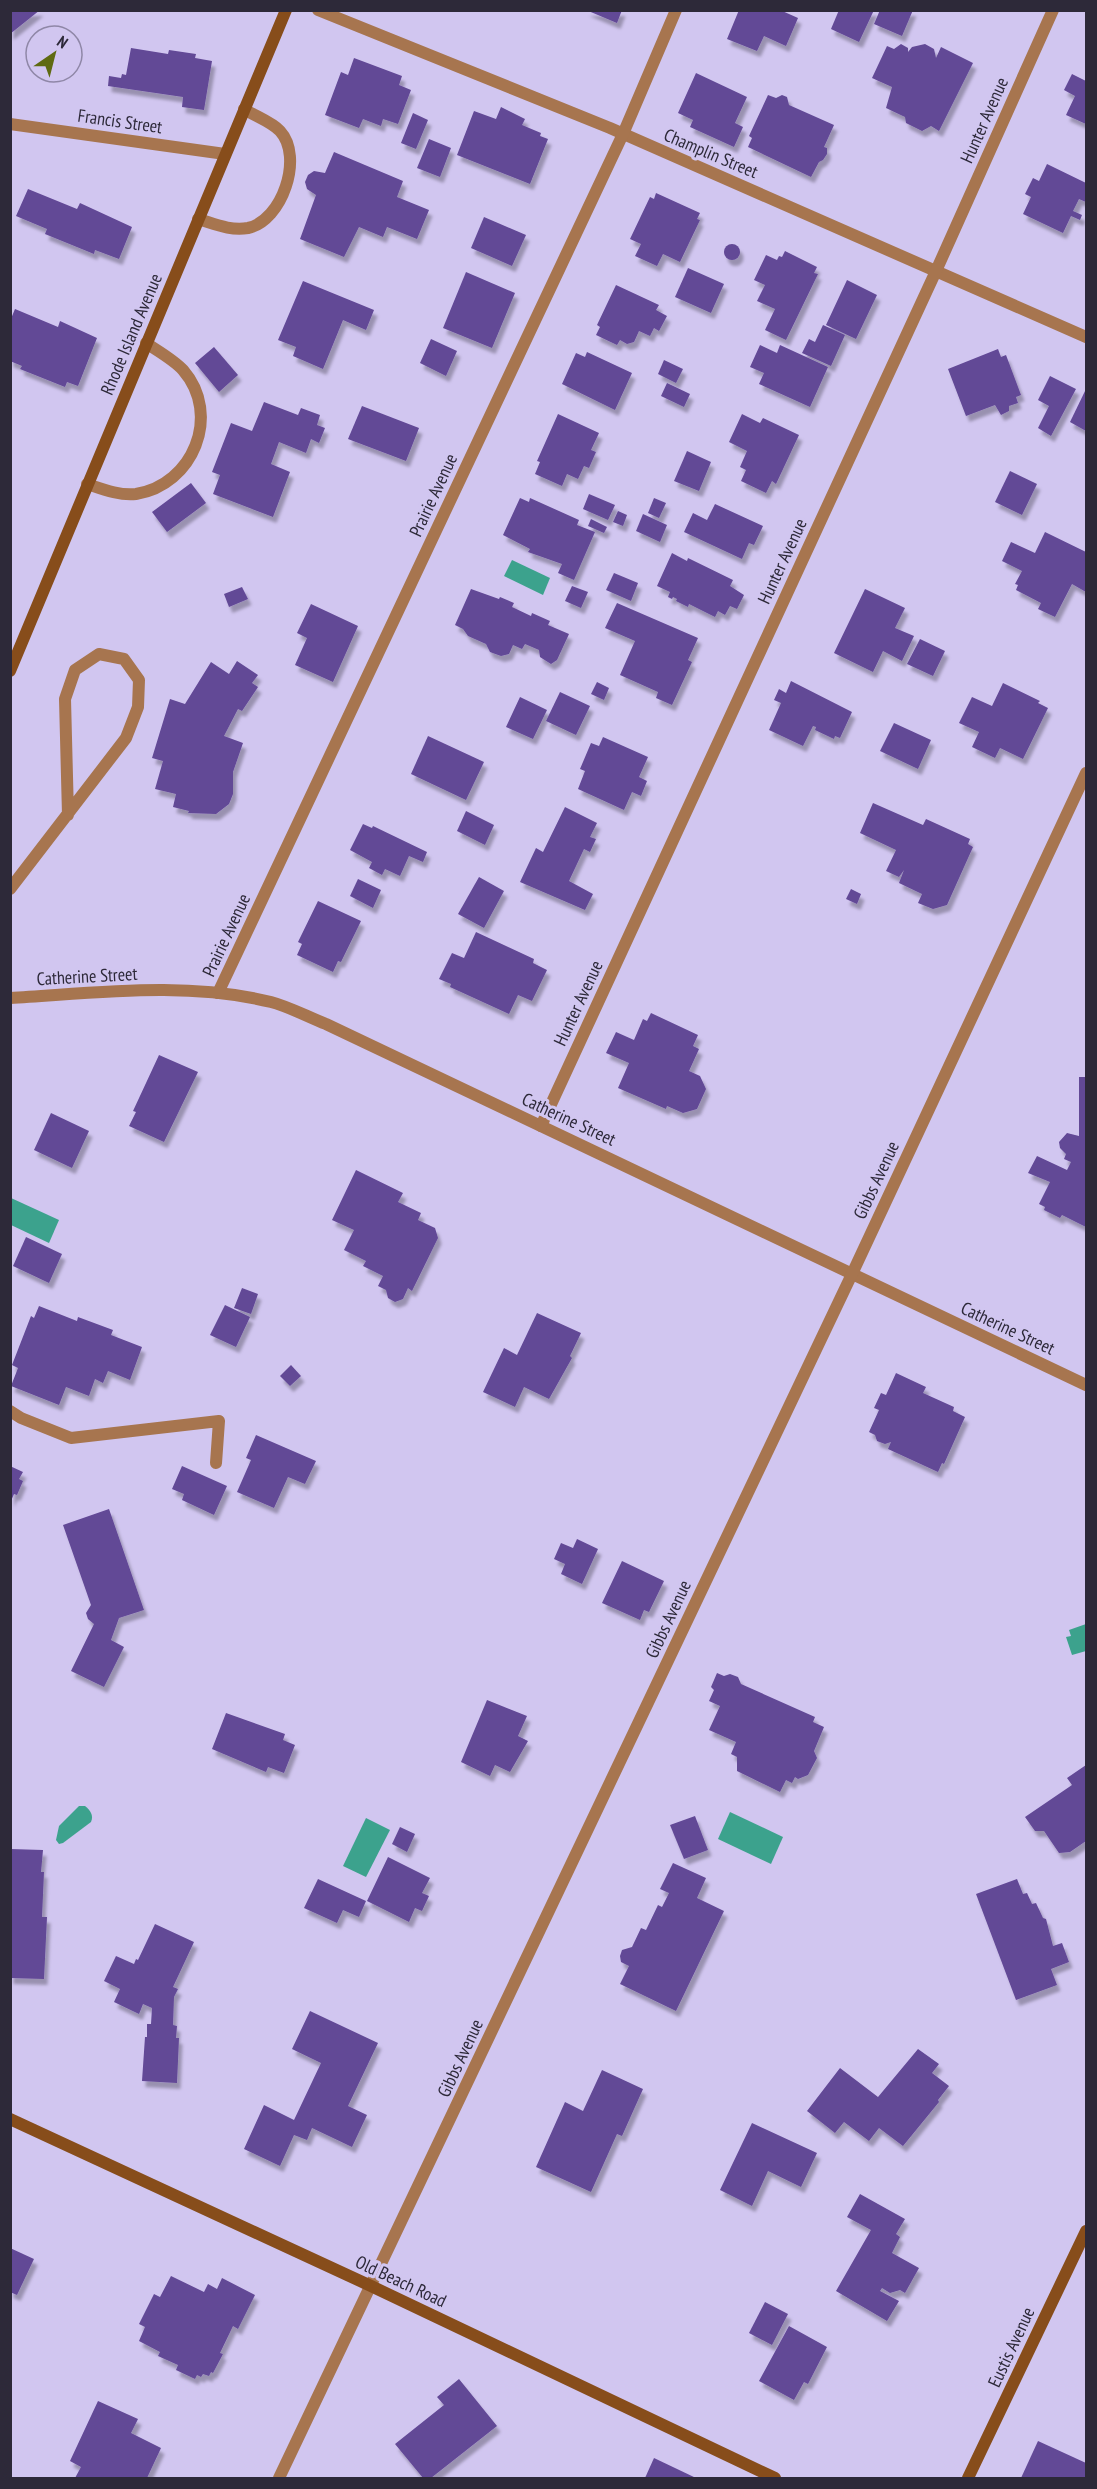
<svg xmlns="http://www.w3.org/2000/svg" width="1097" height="2489" viewBox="0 0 1097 2489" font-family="'PT Sans Narrow',sans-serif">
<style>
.water{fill:#3ca28d}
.building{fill:#624896;filter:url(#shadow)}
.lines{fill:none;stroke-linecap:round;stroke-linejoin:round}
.lane{stroke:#a7754f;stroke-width:12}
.street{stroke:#a7754f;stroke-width:12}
.secondary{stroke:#874d1b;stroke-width:12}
.labels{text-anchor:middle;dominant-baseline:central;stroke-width:6;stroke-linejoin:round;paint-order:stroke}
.street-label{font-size:18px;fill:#2d2939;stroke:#d1c6f0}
</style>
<defs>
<filter id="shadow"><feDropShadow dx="3.5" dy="6" stdDeviation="1.5" flood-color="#0004"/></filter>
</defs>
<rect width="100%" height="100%" fill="#d1c6f0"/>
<!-- water -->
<g class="water">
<path d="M512,560l38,18 -7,17 -39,-19z"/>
<path d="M11,1198l48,22 -10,23 -38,-18z"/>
<path d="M1086,1624v27l-14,4 -6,-18 5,-1 -2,-6z"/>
<path d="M79,1806h6c5,4 9,9 6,16l-28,21 -4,1 -3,-4 3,-14z"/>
<path d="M730,1812l53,25 -12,27 -53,-25z"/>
<path d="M366,1818l24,12 -24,47 -23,-11z"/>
</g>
<!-- building -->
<g class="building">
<path d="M10,10h30l-30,24z"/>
<path d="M586,10h36l-5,13z"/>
<path d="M739,10h41l18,8 -12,28 -22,-10 -7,15 -30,-12z"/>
<path d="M839,10h35l-15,32 -28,-13z"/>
<path d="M880,10h33l-11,26 -28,-12z"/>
<path d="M901,44l7,4v4l4,-5 13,-3 9,5 2,9 5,-11 32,16 -34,68 -8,-5 -9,5 -16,-8 -1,-6 -19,-9 6,-21 -20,-9 15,-32 7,3z"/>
<path d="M131,48l37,6 1,-4 27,4 -1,4 17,3 -8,49 -22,-3 1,-10 -75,-11 1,-10 12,2 1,-4 4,1z"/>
<path d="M354,58l48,18 -3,9 12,5 -13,34 -15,-5 -2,7 -18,-7 -4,9 -34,-13 16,-43 7,3z"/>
<path d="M696,73l51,24 -12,26 8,4 -9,20 -44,-20 3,-7 -15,-7z"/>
<path d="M1072,74l14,7v43l-20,-9 9,-19 -11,-6z"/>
<path d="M768,95l8,3 6,-3 5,2 2,8 45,20 -10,22 3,1v6l-4,6 -4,2 -8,15 -63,-30 4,-9 -3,-2z"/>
<path d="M501,107l24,12 -3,6 19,8 -1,3 8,3 -18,45 -73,-29 17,-44 22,8z"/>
<path d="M413,113l15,7 -12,29 -15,-6z"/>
<path d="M429,139l22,9 -11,29 -23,-9z"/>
<path d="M334,152l69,29 -6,16 32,13 -12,29 -30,-12 -4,10 -24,-10 -15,30 -44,-18 16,-44 -9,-6 -2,-7 3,-7 6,-4 11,2z"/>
<path d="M1047,164l39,19v19l-7,-3 -6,12 9,4 -2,5 -9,-4 -8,17 -40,-19 8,-17 -6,-3 8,-16 6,3z"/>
<path d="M28,189l49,20 3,-6 52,24 -13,32 -24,-9 -1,4 -49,-20 2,-5 -31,-13z"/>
<path d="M656,193l44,20 -3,6 3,1 -20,42 -17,-8 -6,12 -22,-10 6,-12 -11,-5 20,-42 4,2z"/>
<path d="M484,217l42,18 -14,31 -41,-18z"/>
<circle cx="732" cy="252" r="8"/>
<path d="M785,251l32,16 -3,6 4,1 -32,66 -21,-10 10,-21 -18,-8 8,-16 -11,-5 12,-25 11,5 2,-4 3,1z"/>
<path d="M688,268l36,16 -13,29 -36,-16z"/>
<path d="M466,272l49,21 -23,55 -49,-20z"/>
<path d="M847,280l30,15 -21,44 -30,-14z"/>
<path d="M303,281l71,29 -8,20 -23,-10 -20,49 -30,-13 3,-9 -18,-7z"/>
<path d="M616,285l43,20 -3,5 11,6 -8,15 -5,-3 -4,8 -11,-5 -5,11 -7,2 -7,-4 -3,5 -21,-10 4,-8 -3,-2z"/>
<path d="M15,309l43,18 2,-6 37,17 -19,48 -11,-4 -2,5 -45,-18 2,-3 -12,-5v-40z"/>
<path d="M823,325l22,10 -14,31 -29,-13 7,-14 6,3z"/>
<path d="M431,339l26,12 -11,25 -26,-13z"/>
<path d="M760,345l17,8 3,-8 48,22 -18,40 -51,-23 5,-11 -14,-6z"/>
<path d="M214,347l24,28 -19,17 -24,-29z"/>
<path d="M998,349l3,8 5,-2 15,40 -5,2 2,6 -9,3v5l-8,4 -6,-10 -29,11 -18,-47z"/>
<path d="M587,352l45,21 -17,37 -53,-26 14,-31 9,4z"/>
<path d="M664,360l19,9 -7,14 -18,-9z"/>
<path d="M1050,376l26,13 -25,47 -13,-8 11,-22 -11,-6z"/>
<path d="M667,383l23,11 -6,13 -23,-11z"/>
<path d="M1086,389v42l-16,-9z"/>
<path d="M264,402l34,13 3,-7 19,7 -3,10 8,3 -6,15 -8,-4 -5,14 -27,-11 -8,22 19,8 -17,45 -60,-23 7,-19 -8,-3 19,-49 21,8z"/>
<path d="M362,406l57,22 -13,33 -58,-22z"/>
<path d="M558,414l41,19 -8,17 5,2 -7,16 -5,-2 -6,13 -11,-5 -5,12 -27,-12 5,-12 -3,-1z"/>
<path d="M742,414l18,9 3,-5 36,17 -23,49 -4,-3 -6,12 -25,-12 5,-11 -6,-3 7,-16 -18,-9z"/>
<path d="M687,451l24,11 -12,29 -25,-10z"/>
<path d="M1010,471l27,13 -15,31 -27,-13z"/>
<path d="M191,483l15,20 -39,29 -15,-20z"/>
<path d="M589,494l26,11 -7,15 -25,-11z"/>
<path d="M520,498l9,4 1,-4 49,22 -2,5 18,7 -21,48 -16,-7 4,-9 -34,-12 2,-3 -27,-14z"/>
<path d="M654,498l12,5 -7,15 -11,-5z"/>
<path d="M715,504l48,22 -9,19 -5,-2 -7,16 -58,-27 9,-19 14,7z"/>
<path d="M618,511l9,4 -4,11 -10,-4z"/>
<path d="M643,514l24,11 -7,17 -24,-11z"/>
<path d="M591,519l16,8 -3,6 -16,-7z"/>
<path d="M1045,532l41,20v40l-14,-8 -17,33 -17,-8 3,-6 -25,-13 2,-5 -3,-1 7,-13 -20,-10 9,-19 24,11z"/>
<path d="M672,553l15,8 1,-3 45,22 -3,6 14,9 -7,14 -7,-3 -5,9 -7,-4 -3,6 -26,-13 -1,3 -12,-6 1,-2 -4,-2 -1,2 -4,-2 2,-5 -13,-6z"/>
<path d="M614,573l24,10 -7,18 -25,-11z"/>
<path d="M572,586l16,6 -7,16 -16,-7z"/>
<path d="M242,587l6,12 -19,8 -5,-13z"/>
<path d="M471,589l28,10 1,-2 14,6 -2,4 19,9 1,-3 18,8 -2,4 21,9 -12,26 -6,4 -11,-7 -1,-7 -14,-6 -3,5 -9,-4 -4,9 -8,2 -11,-4 -4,-8 -18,-8 -5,-7 -8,-4z"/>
<path d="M865,589l40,19 -10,20 19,8 -12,25 -19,-10 -10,21 -39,-19z"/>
<path d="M617,603l81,35 -10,22 4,2 -20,43 -16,-7 2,-6 -38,-17 15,-34 -30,-13z"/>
<path d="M311,604l47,22 -25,56 -38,-17 12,-27 -10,-5z"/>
<path d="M920,639l25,12 -12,25 -26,-12z"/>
<path d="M237,661l21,14 -6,8 6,4 -16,24 -4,-2 -14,27 19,7 -10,29v22l-4,10 -13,10 -28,-1 1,-2 -16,-4 3,-13 -21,-5 8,-28 -11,-3 18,-59 15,5 26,-42 18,12z"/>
<path d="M791,681l61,31 -12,26 -5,-2 -1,3 -19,-9 1,-3 -3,-1 -10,20 -34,-16 12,-27 -7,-3 5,-11 7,4z"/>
<path d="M597,682l12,6 -5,12 -13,-6z"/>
<path d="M1003,683l37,18 -2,2 10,5 -25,51 -23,-11 -5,10 -23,-11 7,-15 -20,-9 13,-26 20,9z"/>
<path d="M560,692l30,14 -14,29 -30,-14z"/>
<path d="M520,697l27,13 -14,29 -27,-12z"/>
<path d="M894,723l37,17 -13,29 -38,-18z"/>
<path d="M428,736l56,26 -18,38 -55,-26z"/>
<path d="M603,737l45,20 -9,20 8,4 -6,15 -9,-4 -8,18 -46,-21 7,-18 -5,-2 11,-26 8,3z"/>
<path d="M873,803l50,22 3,-6 44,20 -2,5 5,3 -26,58 -14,4 -15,-6 4,-9 -23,-11 5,-13 -5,7 -13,-6 10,-21 -36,-17z"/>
<path d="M565,807l32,16 -7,14 6,2 -6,13 -6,-3 -15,32 24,13 -8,16 -65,-28 16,-34 7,4z"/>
<path d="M466,811l28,14 -9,20 -28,-14z"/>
<path d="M363,824l9,4 1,-2 54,26 -4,10 -14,-6 -9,20 -15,-7 -3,6 -13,-7 3,-6 -22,-12z"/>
<path d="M479,877l25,14 -20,37 -26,-14z"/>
<path d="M358,879l23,11 -8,18 -23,-12z"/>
<path d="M851,889l10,5 -4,10 -11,-5z"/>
<path d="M318,901l43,20 -20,41 -3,-1 -5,11 -36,-17 5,-11 -4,-2z"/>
<path d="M476,932l58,27 -1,4 14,7 -15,31 -14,-6 -9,19 -59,-27 1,-3 -12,-5 13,-26 12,5z"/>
<path d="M651,1013l47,22 -5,11 6,3 -10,22 11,5 6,13 -9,20 -14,4 -16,-7 -1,3 -48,-21 11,-25 -23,-10 10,-21 18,8 9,-21 4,2z"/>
<path d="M159,1055l39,17 -34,70 -35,-16 7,-14 -3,-1z"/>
<path d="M1079,1077h7v150l-24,-12 -2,3 -16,-8 1,-3 -6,-3 11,-22 -22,-9 9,-17 30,14 4,-8 -7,-3 2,-5 -6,-6 -1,-6 8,-9 12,3z"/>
<path d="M51,1113l38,18 -17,37 -38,-18z"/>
<path d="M356,1170l47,23 -5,9 23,11 -3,7 17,8 3,10 -26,53 -4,-3 -5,11 -8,3 -7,-4 -2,-8 -8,-4 5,-10 -20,-10 3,-5 -22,-11 10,-20 -22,-10z"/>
<path d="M26,1237l36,17 -13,29 -36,-17z"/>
<path d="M242,1288l16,6 -7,20 -17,-6z"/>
<path d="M225,1305l25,12 -14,30 -26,-12z"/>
<path d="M39,1306l38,15 1,-4 35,13 -2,5 31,12 -12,33 -22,-9 -5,12 -8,-4 -6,17 -23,-9 -7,18 -48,-19 7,-18 -6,-3 19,-49 3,2z"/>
<path d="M537,1313l44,20 -11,23 2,2 -23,41 -25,-12 -9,20 -32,-15 21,-44 13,7z"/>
<path d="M291,1365l10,11 -11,10 -10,-10z"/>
<path d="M896,1373l30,14 -3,6 31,14 -1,4 12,6 -21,47 -2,-1 -4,9 -50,-23 3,-7 -6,2 -8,-3 -2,-6 -6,-3 10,-22 -5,-2 7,-15 5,2z"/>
<path d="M256,1435l60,26 -11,23 -17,-7 -14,31 -37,-16 14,-32 -5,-2z"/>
<path d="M10,1466l13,6 -4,7 4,2 -6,14 -3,-1 -3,7z"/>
<path d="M182,1466l45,20 -13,29 -32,-15 2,-6 -12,-5z"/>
<path d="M109,1509l35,101 -25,8 -8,22 13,7 -20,40 -33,-16 23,-47 -6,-5 -2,-6 5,-8 -28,-80z"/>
<path d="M577,1539l21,10 -16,35 -21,-10 4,-10 -11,-5 7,-16 12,5z"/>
<path d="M622,1561l42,20 -15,31 -5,-2 -4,10 -38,-17z"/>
<path d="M717,1673l7,3 6,-2 8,3 3,7 74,33 -2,5 11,5 -10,24 3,7 -9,17 -10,4 -3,-2 -3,6 -6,-3 -6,12 -43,-21v-14l-6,-3 5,-12 -27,-12 11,-24 -11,-5 5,-11 -3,-3z"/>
<path d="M487,1700l40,16 -9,20 10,5 -18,31 -15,-7 -5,11 -29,-14z"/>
<path d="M226,1713l59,21 -2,6 12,5 -11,28 -16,-6 -2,5 -54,-23z"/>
<path d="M1086,1765v76l-16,11 -11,1 -15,-22h-9l-10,-14 47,-32 -5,-7z"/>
<path d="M695,1816l13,34 -24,9 -14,-34z"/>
<path d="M400,1827l15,7 -8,18 -15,-8z"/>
<path d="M10,1849l33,1 -2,22h3l-2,45h5l-3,62 -34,-1z"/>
<path d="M388,1857l42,21 -8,15 7,3 -7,15 -7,-3 -6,14 -42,-21z"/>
<path d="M673,1863l33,15 -9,20 27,13 -48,100 -56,-27 9,-18 -8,-4 -1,-6 2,-6 10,-3 9,-19 5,2 12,-25 4,2 7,-14 -9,-4z"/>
<path d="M318,1879l48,22 -7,16 -16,-7 -6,13 -33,-15z"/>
<path d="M1017,1879l6,15 4,-1 5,11 4,-1 7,15 3,1 7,27 9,-3 7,19 -18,7 6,16 -41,15 -40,-106z"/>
<path d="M155,1924l39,18 -21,45 5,2 -4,8 -1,28 4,1 -1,12h3l-2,45 -35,-2 3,-44h2v-13h4l1,-16 -9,-4 -4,10 -25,-12 6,-13 -16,-8 12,-25 18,8 2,-5 2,1z"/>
<path d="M310,2011l68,32 -30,63 19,9 -15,32 -40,-19 -5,12 -13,-5 -14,31 -36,-17 20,-44 30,15 27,-57 -29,-14z"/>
<path d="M918,2049l21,15 -7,9 17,13 -11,14 1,2 -36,44 -24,-18 -10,13 -25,-19 -9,11 -28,-22 33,-43 38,29z"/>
<path d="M602,2070l41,19 -21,47 -5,-2 -26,58 -55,-25 29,-65 18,9z"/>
<path d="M752,2123l65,30 -16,34 -33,-16 -16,35 -32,-16z"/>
<path d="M860,2194l45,25 -9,15 4,3 -8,16 27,15 -14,25 -5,-3 -10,3 -8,-5 -2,3 19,10 -12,20 -51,-30 35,-61 -24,-13z"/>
<path d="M10,2248l24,11 -17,36 -7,-3z"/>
<path d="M171,2276l33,16 4,-8 9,5 5,-11 33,17 -17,34 -5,-3 -13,27 3,1 -10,19 -2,-1 -2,4 -6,-2 -2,3 -4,-2 -2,4 -19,-9 2,-5 -20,-9 2,-4 -21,-11 6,-14 -6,-3 15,-30 6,3z"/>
<path d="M765,2302l23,12 -16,31 -23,-12z"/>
<path d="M789,2326l38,21 -19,37 -4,-2 -10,18 -35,-19z"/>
<path d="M459,2379l38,47 -66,52h-8l-28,-34 49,-39 -7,-8z"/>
<path d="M98,2401l40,18 -7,14 30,15 -14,30h-72l6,-11 -11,-6z"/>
<path d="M1038,2441l48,22v15h-65z"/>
<path d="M654,2458l42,20h-51z"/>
</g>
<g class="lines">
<!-- lane -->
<g class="lane">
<path d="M198,219c17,5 32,12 50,9 34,-7 56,-71 32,-97 -8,-9 -25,-15 -36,-22"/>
<path d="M87,484c15,5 33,12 49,10 57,-9 86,-79 47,-124 -9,-10 -25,-19 -37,-27"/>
<path d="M10,889l116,-151 12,-31 1,-27 -15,-21 -25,-5 -24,16 -10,29 3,116"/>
<path d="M10,1411l11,7 50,20 148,-17 -3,42"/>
</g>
<!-- street -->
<g class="street">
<path d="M318,10l292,118 476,209"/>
<path d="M10,124l215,30"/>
<path d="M218,993l405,-859 53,-124"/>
<path d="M10,998c87,-5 175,-17 261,4 19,5 37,15 55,22l760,361"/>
<path d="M541,1126l395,-855 117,-261"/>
<path d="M279,2478l573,-1204 234,-501"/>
</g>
<!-- secondary -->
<g class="secondary">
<path d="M10,671l276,-661"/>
<path d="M10,2119l361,167 404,192"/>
<path d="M968,2478l118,-247"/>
</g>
</g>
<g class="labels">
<!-- street labels -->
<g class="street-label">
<text transform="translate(984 120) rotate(-66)">Hunter Avenue</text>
<text transform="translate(120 121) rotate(8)">Francis Street</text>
<text transform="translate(711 153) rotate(23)">Champlin Street</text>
<text transform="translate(131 334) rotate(-67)">Rhode Island Avenue</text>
<text transform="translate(433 495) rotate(-65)">Prairie Avenue</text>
<text transform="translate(782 561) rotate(-65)">Hunter Avenue</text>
<text transform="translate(226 935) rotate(-65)">Prairie Avenue</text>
<text transform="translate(87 976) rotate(-3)">Catherine Street</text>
<text transform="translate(578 1003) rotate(-65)">Hunter Avenue</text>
<text transform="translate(569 1119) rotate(25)">Catherine Street</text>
<text transform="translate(876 1180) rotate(-65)">Gibbs Avenue</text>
<text transform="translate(1008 1328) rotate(25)">Catherine Street</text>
<text transform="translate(668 1619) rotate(-65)">Gibbs Avenue</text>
<text transform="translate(460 2058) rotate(-65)">Gibbs Avenue</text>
<text transform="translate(401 2281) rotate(25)">Old Beach Road</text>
<text transform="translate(1011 2347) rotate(-65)">Eustis Avenue</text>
</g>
</g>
<!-- border -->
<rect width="1097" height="2489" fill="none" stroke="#2d2939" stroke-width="24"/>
<!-- north arrow -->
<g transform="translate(54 54) rotate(35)"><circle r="28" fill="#d1c6f0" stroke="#8f87a7" stroke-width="1.5"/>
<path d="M0-4.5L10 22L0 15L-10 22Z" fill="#5f6a11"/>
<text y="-9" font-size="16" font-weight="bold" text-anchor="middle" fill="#2d2939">N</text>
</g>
</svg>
